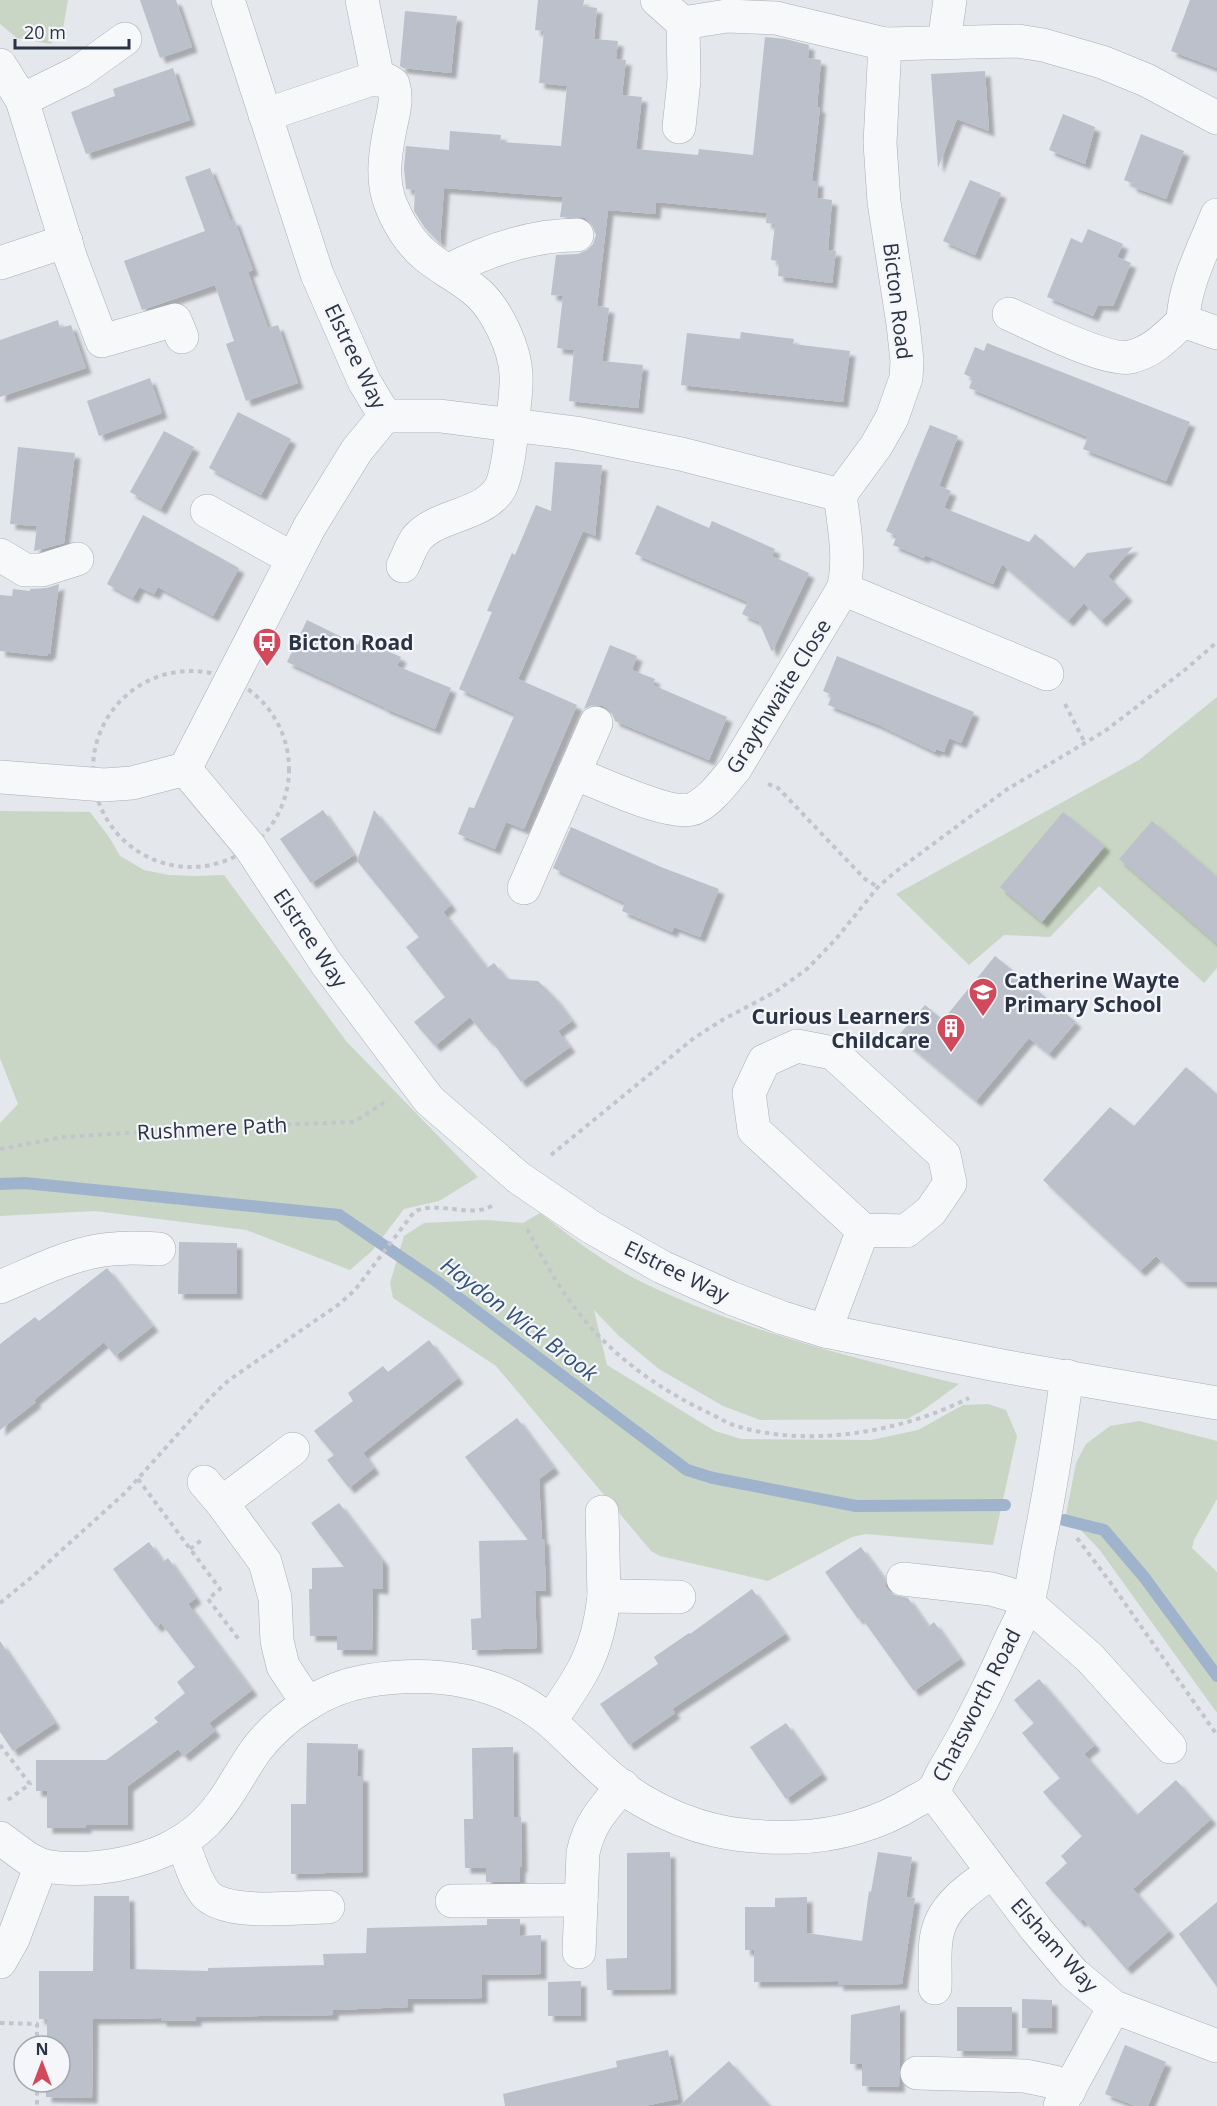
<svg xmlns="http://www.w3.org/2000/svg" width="1217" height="2106" viewBox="0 0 1217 2106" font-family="'Open Sans',sans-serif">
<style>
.green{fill:#c9d6c5}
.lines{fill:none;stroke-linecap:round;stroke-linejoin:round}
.stream{stroke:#9fb4cc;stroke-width:12}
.building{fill:#bbc0ca;filter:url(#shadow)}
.minor-casing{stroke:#a9aeb7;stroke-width:34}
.path{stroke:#c2c5cb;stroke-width:4;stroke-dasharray:4.5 4.5;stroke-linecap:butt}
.minor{stroke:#f7f8fa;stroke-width:33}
.labels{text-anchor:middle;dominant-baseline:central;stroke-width:4.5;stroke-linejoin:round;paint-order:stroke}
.street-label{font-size:21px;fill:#2b3445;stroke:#f4f6f9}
.poi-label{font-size:21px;font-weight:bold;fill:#2b3445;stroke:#f4f6f9;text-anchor:start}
.water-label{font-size:22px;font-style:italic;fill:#34527a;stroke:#f4f6f9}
</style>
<defs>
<filter id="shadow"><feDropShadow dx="5.5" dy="5.5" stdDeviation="1.5" flood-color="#0004"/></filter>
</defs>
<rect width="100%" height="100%" fill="#e4e7ec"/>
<!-- green -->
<g class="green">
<path d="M0,0h68l-6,34 -12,10 -33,-6 -17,-14z"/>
<path d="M1217,697v271l-13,15 -105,-97 -49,51 -46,-2 -35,30 -73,-71 243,-134z"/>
<path d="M0,811l90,1 19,25 11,19 24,14 25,5 26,1 29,-1 122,166 132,136 -39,24 -35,8 -32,42 -22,19 -104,-40 -151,-19 -95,5v-93l18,-19 -18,-46z"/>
<path d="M540,1213c34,26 70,55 110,73 98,46 204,72 309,98l-37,27 -15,8 -147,1 -37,-14 -64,-37 -40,-33 -25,-26 13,55 108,66 26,8 130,1 47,-10 45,-25 25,-1 18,6 11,26 -24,109 -127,-11 -14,3 -84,44 -108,-25 -9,-5 -155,-185 -103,-68 -3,-15 14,-47 20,-13 62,-3 37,3z"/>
<path d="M1139,1421l78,20v58l-23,41 -2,8 25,24v141l-118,-164 -33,-34 10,-52 10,-19 24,-18z"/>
</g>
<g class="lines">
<!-- stream -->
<g class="stream">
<path d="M0,1184l25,-1 314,32 100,68 248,187 26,8 143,28 149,-1"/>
<path d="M1064,1520l40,10 40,47 73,99"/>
</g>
</g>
<!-- building -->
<g class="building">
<path d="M140,0h36l16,47 -32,11z"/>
<path d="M538,0h46l-1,6 14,2 -3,31 24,2 -2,18 10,1 -4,35 20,2 -6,52 62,6 1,-6 54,6 12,-118 20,2 24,6 -1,13 13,2 -4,47h3l-8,74h6l-1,17 15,2 -4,50 8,1 -4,32 -54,-7 1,-15 -8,-1 4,-36 -9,-1 1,-10 -111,-11 -1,12 -47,-4 -11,96 12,2 -7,53 41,4 -5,43 -69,-7 5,-51 -17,-2 6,-52 -12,-1 5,-40 22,-1 9,-4 6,-6 3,-9 -4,-10 -7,-7 -25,-1 3,-20 -119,-9 -4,55 -15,-15 -11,-17 1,-21 -9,-1 -2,-21 2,-22 43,4 1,-19 51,4 -1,7 61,4 6,-60 -28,-3 5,-52 -9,-1z"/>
<path d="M1190,0h27v68l-46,-17z"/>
<path d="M405,11l52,5 -6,57 -48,-5 -3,-2z"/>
<path d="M173,68l17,52 -104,34 -15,-42 44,-16 -2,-7z"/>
<path d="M985,71l4,60 -32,-12 -19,49 -7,-94z"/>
<path d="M1063,114l32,13 -10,37 -36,-14z"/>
<path d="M1141,134l43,17 -18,48 -35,-13 1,-3 -8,-3z"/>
<path d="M210,168l21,53 3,-2 19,51 -5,2 20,56 10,-3 20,58 -52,18 -20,-57 8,-3 -19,-56 -73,25 -18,-49 81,-30 -20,-54z"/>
<path d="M970,180l31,13 -26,62 -32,-14z"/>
<path d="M1088,229l35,15 -6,13 14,6 -18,43 -15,-1 -5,11 -46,-19 24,-59 11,5z"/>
<path d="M58,320l2,8 11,-3 15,43 -86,29v-57z"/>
<path d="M741,332l53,7 -1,5 57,7 -7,51 -162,-17 6,-52 53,6z"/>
<path d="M987,343l203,79 -24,59 -83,-32 5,-12 -119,-49 4,-10 -9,-4 11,-27 9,4z"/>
<path d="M150,378l12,35 -63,23 -12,-35z"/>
<path d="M238,412l53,27 -30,56 -52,-27z"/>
<path d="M930,425l28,11 -19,50 12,5 -7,17 85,34 6,-8 39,34 13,-15 46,-6 -25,29 19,20 -26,25 -17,-18 -16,18 -66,-57 -9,20 -68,-29 -1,3 -31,-13 4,-9 -11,-5z"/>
<path d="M164,431l30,16 -33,62 -31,-17z"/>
<path d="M18,447l57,6 -11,90 -30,8 3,-25 -27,-2z"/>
<path d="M555,462l47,3 -7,71 -12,-5 -65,148 59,26 -53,124 -18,-7 -11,27 -37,-15 11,-27 5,1 41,-94 -56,-25 33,-77 -5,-1 25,-58 3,2 21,-50 15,6z"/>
<path d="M657,505l52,23 3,-7 63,28 -3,7 37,17 -37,79 -13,-30 -17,-8 6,-12 -113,-48z"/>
<path d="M143,515l96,53 -26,48 -55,-29 -4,7 -15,-7 -6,11 -26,-14z"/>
<path d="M59,584l-9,70 -2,-1 -1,3 -47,-5v-56l12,1 1,-7 17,2v-2l17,-1z"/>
<path d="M307,620l51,25 2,-6 41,18 -4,9 54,22 -16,41 -51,-21v-1l-97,-45z"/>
<path d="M610,645l27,11 -5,14 23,9 -2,6 74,32 -18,43 -94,-39 -4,-10 -8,-5 -10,-1 -9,4z"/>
<path d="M837,656l137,56 -13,31 -12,-5 -5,14 -8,-3 -1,3 -56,-27 -51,-20 4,-10 -9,-4z"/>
<path d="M323,810l31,45 -43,28 -31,-44z"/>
<path d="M374,810l77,95 -8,7 44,56 7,-5 13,16 31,2 17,17 17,23 -14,10 12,16 -49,35 -30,-42 -2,1 -19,-24 -35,29 -21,-24 31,-25 -39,-50 13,-10 -62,-76z"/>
<path d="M1063,812l42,34 -63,76 -42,-35z"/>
<path d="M1152,821l65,56v67l-98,-85z"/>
<path d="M571,827l90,40 58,22 -19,48 -26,-10 -2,5 -50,-21 3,-8 -72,-35z"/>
<path d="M995,956l81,66 -27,32 -20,-16 -53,63 -78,-65 27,-31 18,15z"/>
<path d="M1186,1067l31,27v188h-34l-27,-26 -16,15 -97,-91 67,-73 24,19z"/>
<path d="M179,1242l58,1v51h-59z"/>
<path d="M107,1268l46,58 -38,30 -11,-14 -70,58 2,2 -36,28v-86l35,-27 4,4z"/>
<path d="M429,1340l29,38 -95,75 11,15 -25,20 -22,-28 7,-5 -20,-24 39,-30 -5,-8 35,-27 5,6z"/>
<path d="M517,1418l37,50 -15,11 3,60h2l2,52h-11l2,57 -65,2 -1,-31 10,-1 -2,-77 49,-1 -63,-83z"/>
<path d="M339,1503l44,58v28l-10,-1 -1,62h-35v-14h-27l-1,-47h3v-21l32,-1 -33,-44z"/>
<path d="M149,1542l14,20 5,-4 28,40 -8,6 64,86 -43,33 6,8 -31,25 -6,-7 -50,37v39h-42v3h-39v-37h-11v-31h70l52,-38 -4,-4 31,-25 -8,-11 18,-15 -34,-44 -5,4 -43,-58z"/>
<path d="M861,1547l24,33 1,7 5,7 17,4 20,29 6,-5 26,37 -46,32 -53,-74 -3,2 -33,-47z"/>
<path d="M752,1589l33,45 -113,75 3,4 -46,32 -29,-41 58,-40 -4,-7 35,-24 1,1z"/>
<path d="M0,1641l55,82 -42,28 -13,-19z"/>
<path d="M1039,1679l56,66 -11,9 53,61 39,-35 35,39 -78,70 36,42 -43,38 -43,-50 -3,3 -35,-39 22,-20 -6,-7 21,-20 -39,-44 17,-14 -38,-45 12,-10 -20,-23z"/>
<path d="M786,1723l36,51 -36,25 -36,-52z"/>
<path d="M307,1743l51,1 -1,32h6v96l-72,2v-70h15z"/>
<path d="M513,1747l1,70h7l1,50h-2v15h-34v-14h-21l-1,-49h9l-1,-71z"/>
<path d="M670,1852l1,137 -64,1 -1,-31 21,-1v-105z"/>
<path d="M878,1852l34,5 -6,40 9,1 -13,86 -64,1v-4l-84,1v-32h-9v-43h30v-9l32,-1v36l55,8 7,-50 2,1z"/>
<path d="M94,1896h35l1,73 78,2v-3l116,-3 -1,-11 43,-1 1,-25 120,-3v-6h33v17l21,-1v39l-59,1v23l-74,1v8l-75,3v5l-137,2v4h-35v-3l-68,1 -1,79 -46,-1v-15h14v-36h-13v-27h-8v-48h54z"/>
<path d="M1217,1902v85l-38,-53z"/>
<path d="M581,1981v35h-33v-34z"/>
<path d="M1022,1999l30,1v28h-30z"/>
<path d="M900,2005l-1,82 -37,-1v-22h-12l1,-49z"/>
<rect x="957" y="2007" width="55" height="44"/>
<path d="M1125,2045l41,17 -18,44h-12l-31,-12z"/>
<path d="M668,2050l10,49 -34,7h-139l-2,-12 114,-27 -1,-6z"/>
<path d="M729,2061l41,45h-91z"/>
</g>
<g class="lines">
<!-- minor casing -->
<g class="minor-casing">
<g id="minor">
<path d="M362,0l16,79"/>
<path d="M657,0l26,23 1,57 -5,47"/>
<path d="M683,23l44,-7 49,2 109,26"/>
<path d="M944,42l6,-42"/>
<path d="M0,65l22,35 49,159 31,82 73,-21 7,17"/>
<path d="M22,100l57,-28 46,-33"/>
<path d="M265,115l104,-35h18l6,4c5,15 0,30 -3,45 -5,25 -9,52 1,76 7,18 20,39 35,51 17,14 37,23 52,37 19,17 37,56 38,81 1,15 -2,31 -3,45 -1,15 -6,60 -14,71 -19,27 -61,24 -82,48 -6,8 -10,20 -14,28"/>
<path d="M1217,215c-13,33 -33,70 -34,106l34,12"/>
<path d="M0,263l66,-22"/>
<path d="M447,271c41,-21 84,-36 130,-36"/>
<path d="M1009,314c25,11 97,48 121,43 23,-5 37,-21 53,-36"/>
<path d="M385,416h55l136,17 105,21 159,41 36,-49 16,-28 14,-40 1,-17 -4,-37 -19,-122 -4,-59 5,-99 133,-3 25,4 59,17 44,18 71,38"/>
<path d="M840,495c4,28 11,68 3,94l204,85"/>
<path d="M207,511l86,48"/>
<path d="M0,555l25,15h17l35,-11"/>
<path d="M185,769l65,78 76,116 103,137 90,78 72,49 71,40 69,31 52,20 42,13 177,35 215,37"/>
<path d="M185,769l125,-243 47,-76 28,-34 -21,-35 -47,-107 -89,-274"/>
<path d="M574,773c24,9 100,46 121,35 16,-8 28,-25 40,-39l108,-180"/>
<path d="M0,777l104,8 28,-2 53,-14"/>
<path d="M524,888l72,-165"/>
<path d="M0,1287c31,-13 64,-30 97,-36 21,-4 41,-3 62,-2"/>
<path d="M825,1331l38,-101 -109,-100 -5,-37 15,-32 33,-15 36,7 111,102 6,28 -19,28 -25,20 -43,-1"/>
<path d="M204,1482l18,21 71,-54"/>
<path d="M222,1503l43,59 10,36 2,43 6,25 25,38"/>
<path d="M602,1512l2,84"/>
<path d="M903,1579l88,10 18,5 18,9 63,55 80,89"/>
<path d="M550,1721c32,-45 48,-69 54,-125l75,1"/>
<path d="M932,1791l104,138 37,44 41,34 103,39"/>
<path d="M0,1838l27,20 14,7"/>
<path d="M182,1841c7,17 12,38 23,52 19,24 94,14 123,14"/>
<path d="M452,1901l129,-1"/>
<path d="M579,1952l4,-99c6,-30 21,-45 40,-67"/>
<path d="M0,1962l13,-23 28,-74c27,6 54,4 80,-1 32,-7 61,-18 85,-42 21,-21 33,-48 50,-72 26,-34 68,-62 110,-69 66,-11 134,-3 186,42 29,26 56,57 89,77 51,30 97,39 155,37 40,-1 83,-13 118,-35 5,-3 14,-7 19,-11 4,-5 7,-14 10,-19 10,-17 20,-34 29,-52 14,-26 26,-52 38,-79 6,-13 14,-27 18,-40 5,-17 7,-34 10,-51 12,-58 21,-115 29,-174"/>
<path d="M935,1988c1,-20 -3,-47 6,-66 10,-22 32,-36 51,-50"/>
<path d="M917,2073l108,3 29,6 15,9"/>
<path d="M1060,2106l54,-99"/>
</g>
</g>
<!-- path -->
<g class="path">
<circle cx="191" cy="769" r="98"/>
<path d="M1065,704l20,39"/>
<path d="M768,784l10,4 87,91 13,8"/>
<path d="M0,1149l64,-12 154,-10 136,-5 31,-20"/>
<path d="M551,1155l143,-117 30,-19 51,-27 32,-23 29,-30 42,-52 16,-14 112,-83 99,-59 81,-62 31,-27"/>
<path d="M527,1229c16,30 33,61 55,88 34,42 80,74 129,97 10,5 19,11 29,13 72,21 164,4 229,-29"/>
<path d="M138,1479l82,110 -12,10 32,42"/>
<path d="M1077,1538l33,44 107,153"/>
<path d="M190,1549l13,-10"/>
<path d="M0,1603l32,-26 94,-85 85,-95 18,-17 109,-75 17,-15 59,-78c21,-13 63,9 81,-9"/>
<path d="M0,1745l30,39 -25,18"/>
<path d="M0,2023l37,1v22"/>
<path d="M37,2082v24"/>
</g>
<!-- minor -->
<use href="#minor" class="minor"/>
</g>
<!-- icons -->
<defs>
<g id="bus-pin" transform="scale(1.5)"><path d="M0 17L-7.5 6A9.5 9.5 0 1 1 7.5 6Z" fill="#d1495b" stroke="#f4f6f9"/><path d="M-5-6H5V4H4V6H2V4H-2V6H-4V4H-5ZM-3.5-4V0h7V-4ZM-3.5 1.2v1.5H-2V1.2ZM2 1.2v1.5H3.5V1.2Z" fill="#fff"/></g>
<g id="school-pin" transform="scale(1.5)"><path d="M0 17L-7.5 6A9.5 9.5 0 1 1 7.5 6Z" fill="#d1495b" stroke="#f4f6f9"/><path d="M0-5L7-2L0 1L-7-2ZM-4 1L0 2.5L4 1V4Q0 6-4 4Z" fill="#fff"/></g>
<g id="building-pin" transform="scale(1.5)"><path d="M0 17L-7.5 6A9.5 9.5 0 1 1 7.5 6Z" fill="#d1495b" stroke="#f4f6f9"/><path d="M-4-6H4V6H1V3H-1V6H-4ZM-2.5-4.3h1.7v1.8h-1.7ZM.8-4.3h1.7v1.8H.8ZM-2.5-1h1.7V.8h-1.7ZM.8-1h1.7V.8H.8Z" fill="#fff"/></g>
</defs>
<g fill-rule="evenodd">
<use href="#bus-pin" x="267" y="642"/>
<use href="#school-pin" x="983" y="992"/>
<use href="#building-pin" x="951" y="1028"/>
</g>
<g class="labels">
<!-- street labels -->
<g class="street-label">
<text transform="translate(898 301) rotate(83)">Bicton Road</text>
<text transform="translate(356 356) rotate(64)">Elstree Way</text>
<text transform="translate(778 696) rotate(-58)">Graythwaite Close</text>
<text transform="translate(311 938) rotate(56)">Elstree Way</text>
<text transform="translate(212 1128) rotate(-3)">Rushmere Path</text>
<text transform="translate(677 1271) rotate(26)">Elstree Way</text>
<text transform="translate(976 1705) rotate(-63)">Chatsworth Road</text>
<text transform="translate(1055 1945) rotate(48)">Elsham Way</text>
</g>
<!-- poi labels -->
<g class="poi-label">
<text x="288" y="642">Bicton Road</text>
<text x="1004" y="980">Catherine Wayte<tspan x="1004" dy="24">Primary School</tspan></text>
<text x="930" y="1016" text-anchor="end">Curious Learners<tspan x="930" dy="24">Childcare</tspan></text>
</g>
<!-- water labels -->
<g class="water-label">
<text transform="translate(520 1318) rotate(37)">Haydon Wick Brook</text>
</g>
</g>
<!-- north arrow -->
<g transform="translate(42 2064)"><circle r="28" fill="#f4f6f9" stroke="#a4a8b1" stroke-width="1.5"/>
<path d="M0-4.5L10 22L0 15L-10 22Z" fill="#d1495b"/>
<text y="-9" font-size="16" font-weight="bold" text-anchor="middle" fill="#2b3445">N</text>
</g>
<!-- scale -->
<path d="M15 39v9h114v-9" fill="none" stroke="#2b3445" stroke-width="3"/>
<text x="24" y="39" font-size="18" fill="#2b3445" stroke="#f4f6f9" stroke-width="4.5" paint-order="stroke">20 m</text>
</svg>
